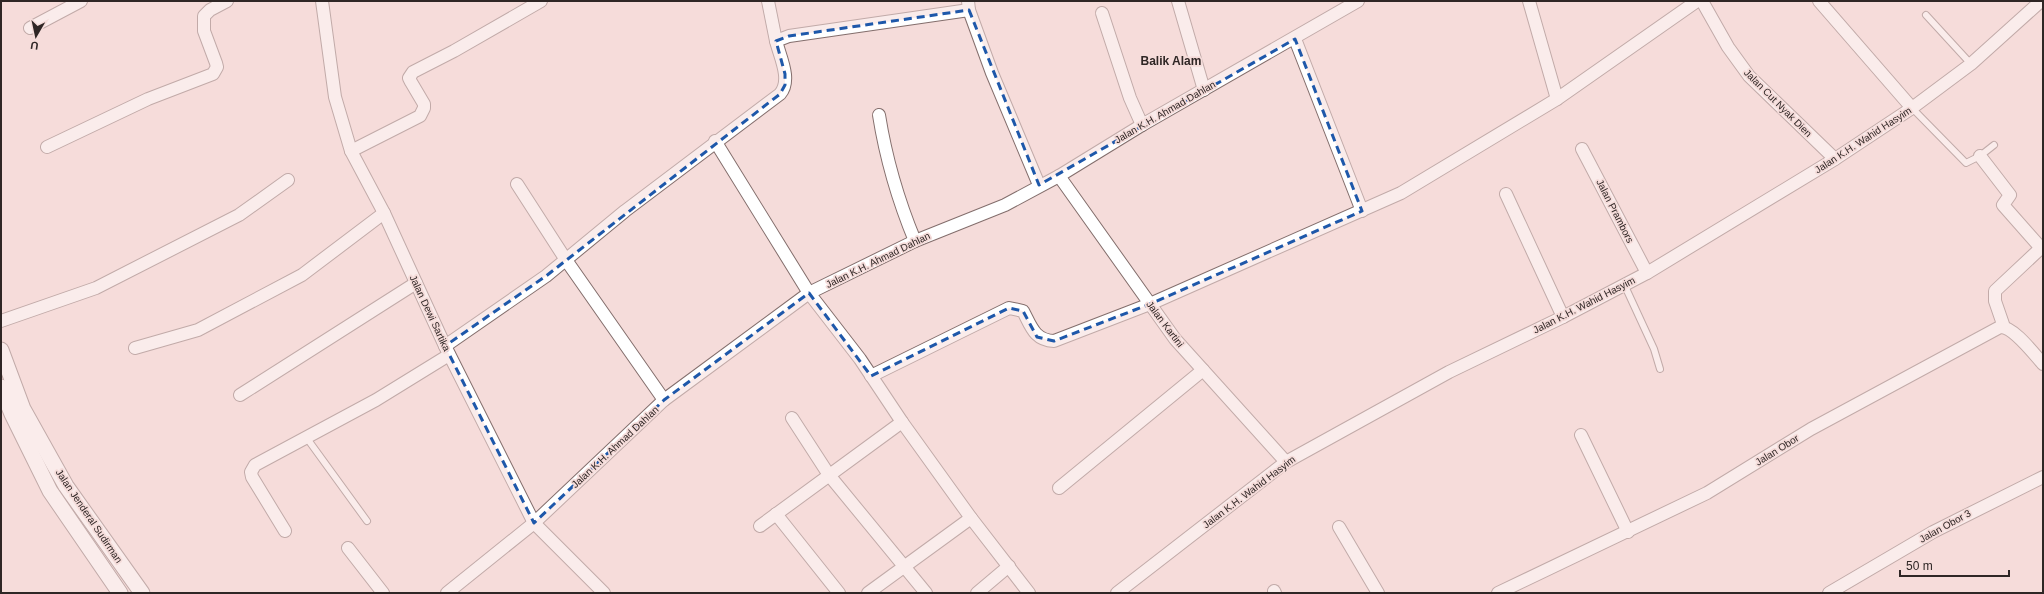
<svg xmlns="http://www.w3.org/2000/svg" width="2044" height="594" viewBox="0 0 2044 594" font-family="Helvetica,sans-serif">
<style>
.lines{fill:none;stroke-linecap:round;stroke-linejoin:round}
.service-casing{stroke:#836e6c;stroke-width:8}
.minor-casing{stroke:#836e6c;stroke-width:14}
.tertiary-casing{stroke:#836e6c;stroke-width:17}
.service{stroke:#fff;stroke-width:6}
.minor{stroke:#fff;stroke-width:12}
.tertiary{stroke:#fff;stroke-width:15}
.marked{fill:none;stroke:#1e58aa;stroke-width:3;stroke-dasharray:8 5;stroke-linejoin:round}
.labels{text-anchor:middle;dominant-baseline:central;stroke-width:3.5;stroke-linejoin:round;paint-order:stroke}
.street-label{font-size:10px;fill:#2f2625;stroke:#f5dcda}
.quarter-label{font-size:12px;font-weight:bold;fill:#2f2625;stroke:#f5dcda}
</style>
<rect width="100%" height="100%" fill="#f5dcda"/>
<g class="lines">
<!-- service casing -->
<g class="service-casing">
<g id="service">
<path d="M1926,15l45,49"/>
<path d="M1912,108l54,55 14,-7 14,-11"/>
<path d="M1624,284l30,65 6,20"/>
<path d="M306,437l61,84"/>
</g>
</g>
<!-- minor casing -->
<g class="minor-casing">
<g id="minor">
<path d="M322,1l13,96 16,54 33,62 61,133 89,177 70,70"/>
<path d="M768,1l8,40"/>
<path d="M968,1l1,9 23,63 47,112"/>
<path d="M1178,1l26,89"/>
<path d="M1529,1l28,98"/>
<path d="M1702,1l26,46 21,29 86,83"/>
<path d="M1819,1l93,107"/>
<path d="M1102,13l28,85 12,27"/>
<path d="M30,28l51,-27"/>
<path d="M1295,39l67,172"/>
<path d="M879,115c7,44 19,85 36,126"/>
<path d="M715,141l94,152 51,66 42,63 69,96 58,75"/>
<path d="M47,147l101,-48 65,-25 4,-7 -1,-4 -12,-32v-15l6,-6 17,-9"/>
<path d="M1582,149l65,124"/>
<path d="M351,151l69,-35 4,-8v-4l-13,-22 -2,-4 4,-6 41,-21 87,-50"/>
<path d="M1980,156l30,39 -7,10 38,43"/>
<path d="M1059,176l116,163 111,123"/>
<path d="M517,184l49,76 98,140"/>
<path d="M1506,194l57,123"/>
<path d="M1,321l95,-33 143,-73 49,-35"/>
<path d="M2004,327l-9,-26v-10l48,-45"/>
<path d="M445,346l101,-70 79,-65 155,-117c12,-14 0,-37 -4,-53l13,-5 180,-26"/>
<path d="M135,348l63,-18 104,-55 82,-62"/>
<path d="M871,376l138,-68 14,3c8,15 11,29 31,30l96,-37 251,-111 156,-94 140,-98"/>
<path d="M240,395l176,-112"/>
<path d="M792,418l37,57 97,118"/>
<path d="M1581,435l47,97"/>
<path d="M1059,488l144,-118"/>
<path d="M776,514l63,79"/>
<path d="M760,526l142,-104"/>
<path d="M1339,527l39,66"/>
<path d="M285,531l-33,-54 -1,-5 4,-7 121,-65 73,-45"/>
<path d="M348,548l35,45"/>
<path d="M1274,591l1,2"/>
<path d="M447,593l87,-70 130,-123 145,-107 106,-52 90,-36 54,-29 83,-51 216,-124"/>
<path d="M868,593l103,-75"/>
<path d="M977,593l32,-27"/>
<path d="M1117,593l169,-131 163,-90 114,-55 84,-44 188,-114 77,-51 59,-44 70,-63"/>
<path d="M1498,593l209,-100 104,-64 189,-102c13,-1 34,27 43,37"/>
<path d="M1829,593l104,-61 110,-55"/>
</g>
</g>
<!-- tertiary casing -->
<g class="tertiary-casing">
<g id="tertiary">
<path d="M1,350l22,59 43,77 76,107"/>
<path d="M1,387l11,27 38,77 70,102"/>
</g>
</g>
<!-- service -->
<use href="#service" class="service"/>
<!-- minor -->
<use href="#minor" class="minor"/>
<!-- tertiary -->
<use href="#tertiary" class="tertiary"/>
</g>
<!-- marked area -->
<path d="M0 0H2044V594H0ZM969,10l70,175 256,-146 67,172 -212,93 -96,37 -17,-4 -14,-26 -14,-3 -138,68 -62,-83 -145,107 -130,123 -89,-177 101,-70 234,-182 5,-9v-11l-9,-33 13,-5z" fill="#f5dcda" fill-opacity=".55" fill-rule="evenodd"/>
<path class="marked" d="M969,10l70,175 256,-146 67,172 -212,93 -96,37 -17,-4 -14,-26 -14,-3 -138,68 -62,-83 -145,107 -130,123 -89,-177 101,-70 234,-182 5,-9v-11l-9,-33 13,-5z"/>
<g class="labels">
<!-- street labels -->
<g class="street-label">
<text transform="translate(1778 103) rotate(45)">Jalan Cut Nyak Dien</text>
<text transform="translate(1165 112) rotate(-30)">Jalan K.H. Ahmad Dahlan</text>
<text transform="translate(1863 140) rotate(-33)">Jalan K.H. Wahid Hasyim</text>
<text transform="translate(1615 211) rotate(63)">Jalan Prambors</text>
<text transform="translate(878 260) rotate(-26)">Jalan K.H. Ahmad Dahlan</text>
<text transform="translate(1584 305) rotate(-27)">Jalan K.H. Wahid Hasyim</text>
<text transform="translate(430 313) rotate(65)">Jalan Dewi Sartika</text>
<text transform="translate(1165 324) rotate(53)">Jalan Kartini</text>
<text transform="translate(615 447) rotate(-43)">Jalan K.H. Ahmad Dahlan</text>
<text transform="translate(1777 450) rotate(-32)">Jalan Obor</text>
<text transform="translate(1249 492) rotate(-37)">Jalan K.H. Wahid Hasyim</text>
<text transform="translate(89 516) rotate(56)">Jalan Jenderal Sudirman</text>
<text transform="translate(1945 526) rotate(-29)">Jalan Obor 3</text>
</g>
<!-- quarter labels -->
<g class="quarter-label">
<text x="1171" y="61">Balik Alam</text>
</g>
</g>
<!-- border -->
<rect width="2044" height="594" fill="none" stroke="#2f2625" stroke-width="4"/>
<!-- north arrow -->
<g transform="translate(36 36) rotate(189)" stroke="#f5dcda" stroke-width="3" paint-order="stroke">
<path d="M0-3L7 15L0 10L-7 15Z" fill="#2f2625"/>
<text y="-6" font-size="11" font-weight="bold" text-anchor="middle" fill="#2f2625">U</text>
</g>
<!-- scale -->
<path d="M1900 570v6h109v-6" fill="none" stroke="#2f2625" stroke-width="2"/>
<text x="1906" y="570" font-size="12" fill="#2f2625" stroke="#f5dcda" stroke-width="3" paint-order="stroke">50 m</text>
</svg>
